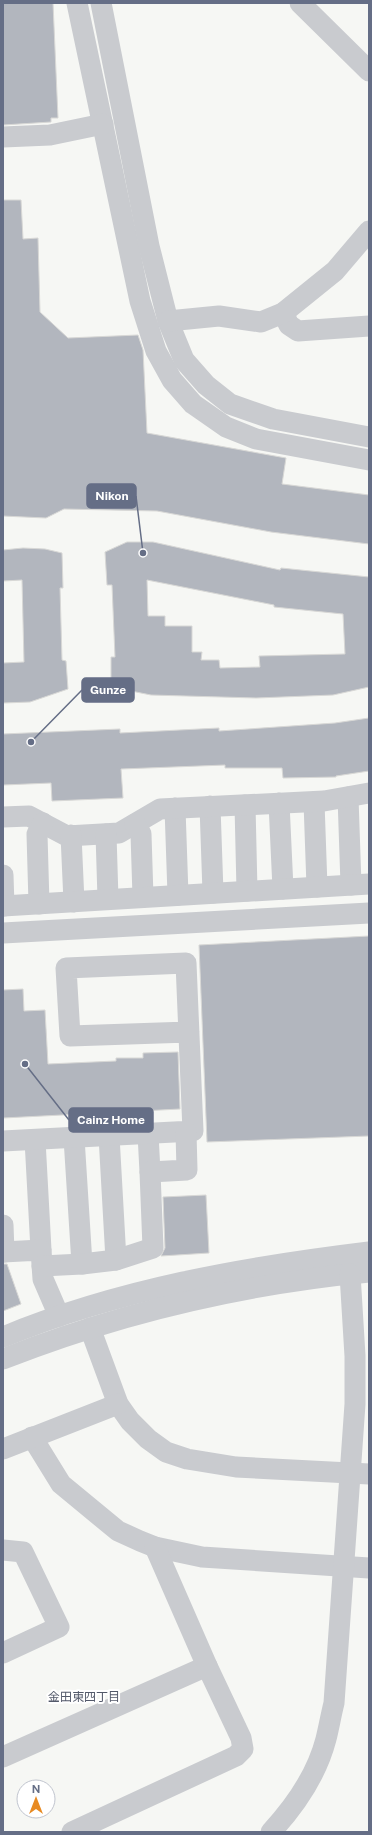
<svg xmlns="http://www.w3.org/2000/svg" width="372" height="1835" viewBox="0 0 372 1835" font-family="'Public Sans','Noto Sans JP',sans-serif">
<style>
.building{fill:#b2b6be;stroke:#d8d8d6;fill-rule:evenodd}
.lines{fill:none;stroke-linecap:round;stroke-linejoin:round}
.minor{stroke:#c9cbcf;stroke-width:21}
.labels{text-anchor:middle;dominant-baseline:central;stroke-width:4;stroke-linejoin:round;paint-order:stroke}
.neighbourhood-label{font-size:12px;fill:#53596a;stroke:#fff}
.leader{fill:none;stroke:#656e86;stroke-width:1.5}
.callout-dot{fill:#656e86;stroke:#fff;stroke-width:1.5}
.callout{fill:#656e86;stroke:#656e86;stroke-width:1.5}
.callout-label{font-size:12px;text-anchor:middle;font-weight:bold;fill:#fff}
</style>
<rect width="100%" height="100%" fill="#f6f7f4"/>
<!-- building -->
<g class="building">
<path d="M3,3h50l5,115h-7v4l-48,3z"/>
<path d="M3,200h18l2,39 15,-1 2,74 28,26 70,-3 5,15 4,83 139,25 -4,26 87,11v49l-98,-12 -114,-21 -93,-2 -18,9 -43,-2z"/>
<path d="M127,542h26l127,28 1,-2 88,9v110l-36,8 -77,3 -105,-3 -40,-8v-30h4l-3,-72h-5l-2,-33zM147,580l127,25v2l69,7 2,40 -86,2 1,11 -40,1 -1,-8h-18l1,-8h-10v-26h-27v-10h-17z"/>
<path d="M23,548l22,1 17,4 1,35h-3l2,72 4,1 2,28 -38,13 -27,1v-40l21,-1 -2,-82 -19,1v-31z"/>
<path d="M369,718v53l-33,5v1l-53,1 -1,-10h-57v-3l-104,4 2,29 -71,3 -1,-18 -48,2v-51l117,-5v4l99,-5v3l116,-8z"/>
<path d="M369,936v200l-162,6 -8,-197z"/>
<path d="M23,989l1,22 21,-1 3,54 68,-3v-3h27v-5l35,-1 2,57 -177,9v-128z"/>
<path d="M206,1195l3,58 -48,3 4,-8 -2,-51z"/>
<path d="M3,1264h4l14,40 -18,7z"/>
</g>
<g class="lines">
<!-- minor -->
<g class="minor">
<path d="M77,3l63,298 16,50 16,29 21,24 33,23 30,12 113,21"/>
<path d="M101,3l48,243 19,75 16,39 22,25 24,19 43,15 96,18"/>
<path d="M300,3l69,68"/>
<path d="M3,137l47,-2 53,-11"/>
<path d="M283,313l6,12 9,6 71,-5"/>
<path d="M168,321l51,-5 42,6 22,-9 52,-42 34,-40"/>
<path d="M348,797l3,88"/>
<path d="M314,802l3,85"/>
<path d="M279,803l4,86"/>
<path d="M245,805l2,86"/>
<path d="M210,806l3,87"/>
<path d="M175,808l3,87"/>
<path d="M3,817l26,-1 38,20 52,-3 41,-24 164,-8 45,-8"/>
<path d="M135,824l6,10 2,63"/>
<path d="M106,834l2,65"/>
<path d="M71,835l3,67"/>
<path d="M3,875l1,31"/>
<path d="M39,904l-2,-70 6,-11"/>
<path d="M3,906l366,-22"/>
<path d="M3,933l366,-20"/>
<path d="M148,1134l2,38"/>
<path d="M109,1136l7,124"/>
<path d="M74,1138l8,126"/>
<path d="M35,1140l6,110"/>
<path d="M3,1141l190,-10 -7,-168 -120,5 4,68 119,-4"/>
<path d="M3,1225l1,27"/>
<path d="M3,1252l38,-2 2,29 16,37"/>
<path d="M42,1266l40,-2 34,-4 37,-12 -3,-76 37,-2 -1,-38"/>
<path d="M90,1328l28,76 12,17 18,18 18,13 21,7 49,8 133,7"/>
<path d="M3,1337c116,-48 242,-70 366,-85"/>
<path d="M3,1359c117,-46 241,-75 366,-87"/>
<path d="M32,1437l29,47 57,47 22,10 15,6 47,10 167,11"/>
<path d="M3,1449l115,-45"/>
<path d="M3,1550l20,2 36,75 -56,26"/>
<path d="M3,1757l204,-91 -52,-119"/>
<path d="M72,1832l164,-76 7,-7 -2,-11 -34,-72"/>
<path d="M271,1832c24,-26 46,-58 55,-93 3,-12 5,-24 8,-36l21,-299v-48l-5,-82"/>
</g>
</g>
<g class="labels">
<!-- neighbourhood labels -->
<g class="neighbourhood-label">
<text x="84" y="1697">金田東四丁目</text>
</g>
</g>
<!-- callouts -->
<path class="leader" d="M143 553L136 496M31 742L82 690M25 1064L69 1120"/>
<g class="callout-dot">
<circle cx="143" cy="553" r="4"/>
<circle cx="31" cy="742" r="4"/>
<circle cx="25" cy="1064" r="4"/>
</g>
<g class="callout">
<rect x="87" y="484" width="49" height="24" rx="4"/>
<rect x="82" y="678" width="52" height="24" rx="4"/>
<rect x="69" y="1108" width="84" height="24" rx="4"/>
</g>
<g class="callout-label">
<text x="112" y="500">Nikon</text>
<text x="108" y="694">Gunze</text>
<text x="111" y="1124">Cainz Home</text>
</g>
<!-- border -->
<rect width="372" height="1835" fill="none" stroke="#656e86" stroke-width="8"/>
<!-- north arrow -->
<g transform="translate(36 1799)"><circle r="19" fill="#ffffff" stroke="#c1c5cf"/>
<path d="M0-3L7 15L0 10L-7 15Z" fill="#e88a22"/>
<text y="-6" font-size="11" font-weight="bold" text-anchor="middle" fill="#656e86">N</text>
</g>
</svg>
